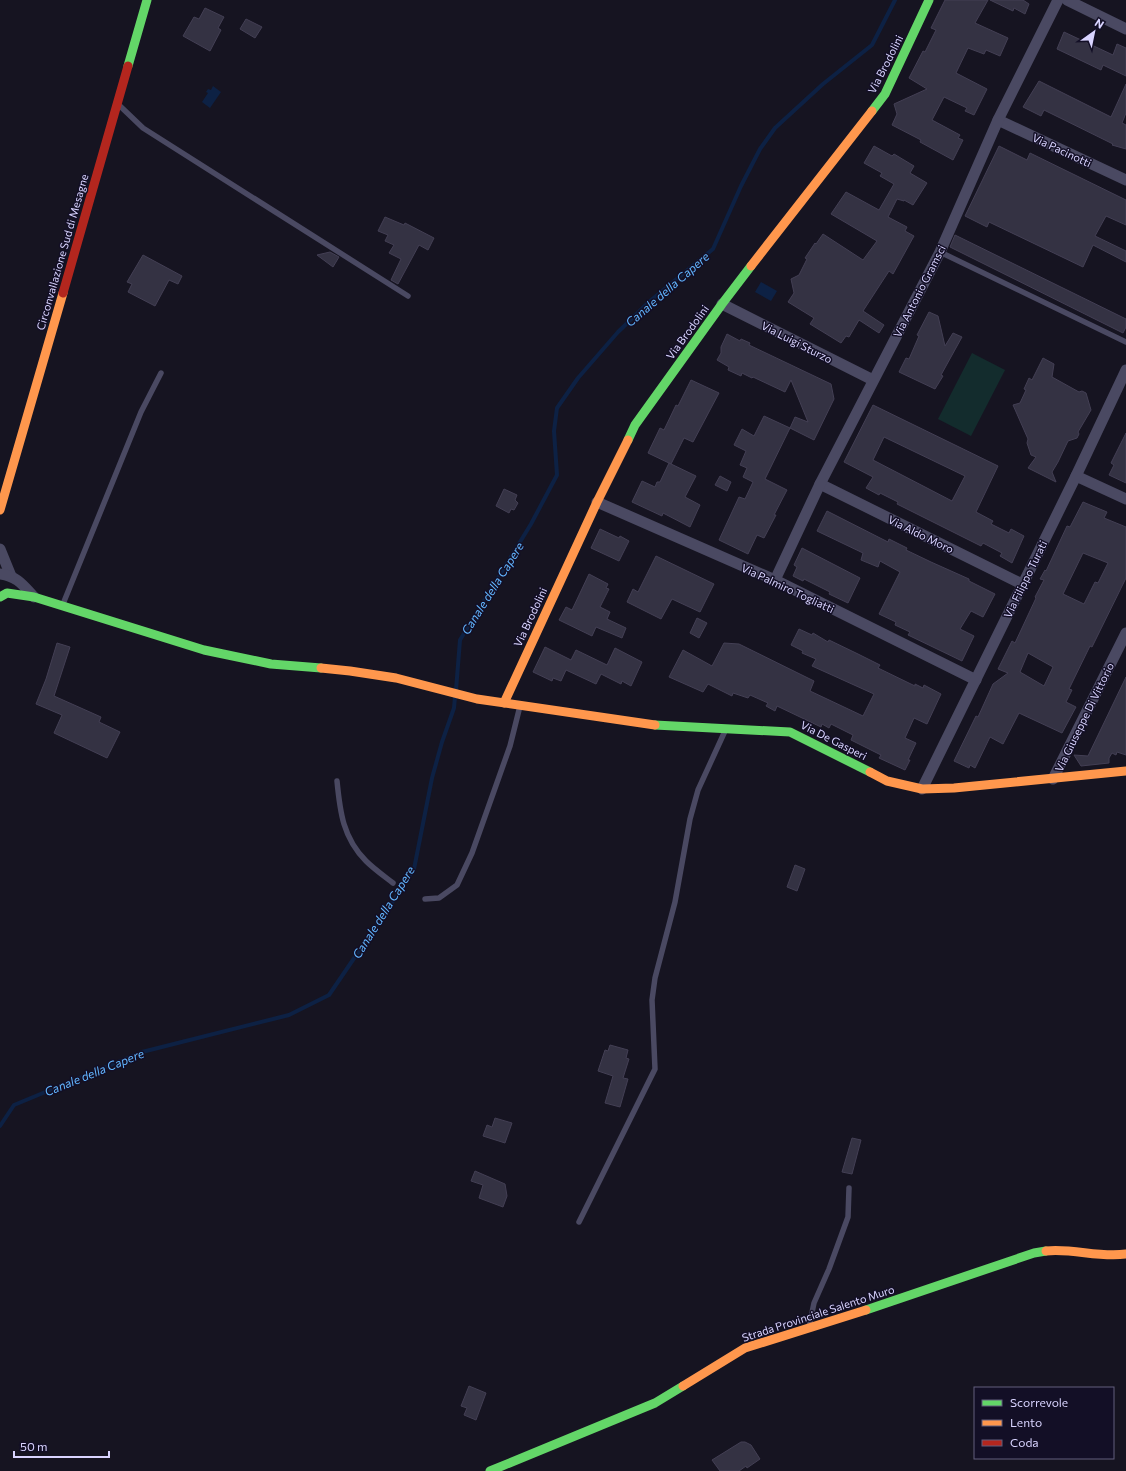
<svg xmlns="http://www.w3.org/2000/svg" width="1126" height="1471" viewBox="0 0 1126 1471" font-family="Commissioner,sans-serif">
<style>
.green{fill:#132c2d}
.water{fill:#0d2144}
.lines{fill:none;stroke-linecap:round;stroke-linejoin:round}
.stream{stroke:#0d2144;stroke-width:4}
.building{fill:#343243;stroke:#433f54;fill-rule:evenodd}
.lane{stroke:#4a4962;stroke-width:5.5}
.street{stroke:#4a4962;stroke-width:11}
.fast{stroke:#63d668;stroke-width:9}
.slow{stroke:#ff974d;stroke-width:9}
.jam{stroke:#b3261e;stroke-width:9}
.labels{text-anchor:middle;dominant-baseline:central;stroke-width:3;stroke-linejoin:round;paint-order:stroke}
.street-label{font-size:11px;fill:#d9d4ff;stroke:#130f26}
.water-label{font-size:12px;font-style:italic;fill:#62b6ff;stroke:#130f26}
</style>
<rect width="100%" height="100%" fill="#161421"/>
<!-- green -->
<path class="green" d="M972,353l33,17 -34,66 -33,-17z"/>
<!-- water -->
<g class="water">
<path d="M213,86l8,6 -11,16 -8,-6 6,-9 -2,-1 2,-3 3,1z"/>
<path d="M761,282l16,9 -6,10 -16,-9z"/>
</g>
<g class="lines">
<!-- stream -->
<g class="stream">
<path d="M456,690l4,-50 71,-116 26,-49 -3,-44 3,-23 21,-30 40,-46 32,-31 63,-52 28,-63 19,-37 15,-21 48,-44 49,-39 23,-45"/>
<path d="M0,1126l14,-21 128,-53 147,-37 40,-20 60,-88 25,-38 18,-91 10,-36 12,-34 1,-11"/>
</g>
</g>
<!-- building -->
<g class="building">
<path d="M945,0h43l-13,23 33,15 -8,18 -14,-6 -2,4 -16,-6 -12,25 31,16 -13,26 -9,-4 2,-3 -23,-11 -12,23 28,15 -2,3 5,2 -10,20 -33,-18 1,-2 -29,-15 5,-11 -3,-10 33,-15 -18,-11 14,-27 2,1 11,-22 -5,-2z"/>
<path d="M990,0h33l6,4 -4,10 -11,-6 -1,3z"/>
<path d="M205,8l19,9 -6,11 3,2 -11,21 -27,-15 11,-19 5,2z"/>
<path d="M246,19l16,8 -7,11 -15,-9z"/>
<path d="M1064,32l49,23 4,-11 9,4v28l-23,-11 -2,5 -44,-21z"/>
<path d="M1039,81l72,36 15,-33v29l-4,10 4,2v24l-14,-4 1,-1 -69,-34 -3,6 -18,-9z"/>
<path d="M874,146l18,10 2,-2 20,12 -4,7 17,10 -14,22 -9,-5v1l-7,-2 -9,18 19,10 -2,4 9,5 -21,38 -4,-3 -26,40 21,14 -5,8 -20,-13 -10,17 -3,-1 -5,7 -31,-19 4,-6 -26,-16 6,-9 -3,-14 8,-4 8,-16 -2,-1 10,-15 1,1 7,-10 40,26 14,-19 -46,-27 15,-22 33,18 15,-26 -14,-8 2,-3 -18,-10z"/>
<path d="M999,146l28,14 3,-7 96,47v25l-20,-9 -11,20 31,15v11l-33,-17 -10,22 -94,-45 -2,5 -22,-11z"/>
<path d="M385,217l19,8 1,-2 29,15 -6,12 -9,-5 -21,39 -7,-4 10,-21 -12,-6 5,-8 -9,-4 3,-6 -10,-4z"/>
<path d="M955,235l171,84v8l-3,6 -173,-86z"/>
<path d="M330,252l9,5 -6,10 -16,-12z"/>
<path d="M143,255l39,21 -4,8 -9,-4 -14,26 -27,-14 4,-8 -5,-2z"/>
<path d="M929,312l9,4 7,30 8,-13 9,4 -21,38 2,1 -8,13 -36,-17 7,-14 3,1 10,-23 -2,-1z"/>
<path d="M727,334l13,7 1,-2 9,4 -1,2 82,39 3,15 -20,41 -24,-12 5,-11 13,5 -17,-42 -6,12 -32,-15 -1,1 -10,-5 -1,3 -13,-6 1,-3 -12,-7 4,-7v-6z"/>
<path d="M1043,358l11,6 -2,13 27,15 3,-1 4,2 5,17 -13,22 1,2 -2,4 -9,3 -10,21 -6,10 4,10 -28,-14 8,-11 -5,-2 -4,-12 1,-4 -15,-34 7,-2 6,-13 -2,-1 5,-11 3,2z"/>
<path d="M691,380l28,13 -26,49 -9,-4 -13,26 -23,-11 12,-25 4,2 12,-25 2,1z"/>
<path d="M873,405l125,61 -22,46 17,9 -2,3 18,9 2,-4 13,7 -12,27 -12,-7 2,-3 -19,-10 -2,3 -84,-42 1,-2 -18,-9 -1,2 -13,-7 7,-11 -29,-15zM884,437l81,39 -13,25 -79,-41z"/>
<path d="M764,416l26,12 -25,51 22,11 -13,25h2l-12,23 -7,-3 -9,19 -29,-14 20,-43 6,2 8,-17 -10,-5 4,-9 -7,-3 6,-14 -12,-6 8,-16 12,7z"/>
<path d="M1126,433v50l-17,-8 5,-10 -3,-2z"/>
<path d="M669,463l27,13 -11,21 15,8 -10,22 -27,-14 -1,3 -30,-14 10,-21 13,6 2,-5h3z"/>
<path d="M720,476l11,6 -4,9 -12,-6z"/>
<path d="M504,489l13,6 -2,5 3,3 -4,7 -3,-1 -2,4 -13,-7z"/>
<path d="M1083,502l24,10 -3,6 22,9v51l-34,69 -2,-1 -21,43 3,1 -6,12 10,5 -14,26 -43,-20 -16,31 -13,-7 -15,31 -5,-3 -1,3 -15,-7 22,-45 2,1 15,-33 15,-11 -10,-4 14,-28 3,2 21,-45 -1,-1 9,-17 -4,-1 5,-9 1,1 21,-45 3,1zM1083,553l25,10 -10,20 -3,-1 -11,22 -21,-10zM1028,653l25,14 -9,19 -24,-14z"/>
<path d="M827,511l61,31 1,-3 18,9 -1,2 25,12 38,17v2l26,13 -12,23 -12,-6 -11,18 14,7 -12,25 -54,-26 2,-3 -15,-7 1,-3 -17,-8 21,-42 -20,-11 -2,6 -17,-7 2,-7 -46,-22z"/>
<path d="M600,529l19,9 1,-2 9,5 -10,20 -28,-13z"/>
<path d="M802,548l58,30 -12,25 -19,-9 1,-2 -26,-13 -1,2 -10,-5 4,-9 -3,-2z"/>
<path d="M656,556l58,28 -14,28 -28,-13 -11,20 -34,-17 6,-13 5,3z"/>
<path d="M589,574l19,10 -2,4 3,1 -9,18 10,5 -3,7 19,9 -4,10 -26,-11 -4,9 -33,-16 7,-13 6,3z"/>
<path d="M697,618l10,5 -8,15 -9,-5z"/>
<path d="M799,629l13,6 1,-2 15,9 1,-2 29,14 22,11 -2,3 37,18v-2l8,4 1,-3 17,9 -14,30 -13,-6 -9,20 11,5 -8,17h2l-5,10 -26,-12 2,-3 -30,-15 2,-5 -22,-11 -2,4 -7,-4 -1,3 -44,-21 -2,5 -9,-5 2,-3 -18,-8 -2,3 -15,-5 -1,3 -24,-12 -5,8 -34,-15 14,-27 29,16 12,-23 15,1 75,37 -4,10 53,25 11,-22 -62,-28 4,-7 -14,-6 1,-2 -12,-6z"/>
<path d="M57,643l13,4 -16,49 47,21 -2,5 21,10 -13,26 -53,-25 8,-18 -26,-11 10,-25z"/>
<path d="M545,647l26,13 5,-10 31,15 8,-17 27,14 -11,24 -9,-5 -1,3 -20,-10 -5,10 -30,-14 -5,11 -8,-3 -1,3 -19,-9z"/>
<path d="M1126,677v78l-9,-3 -1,3 -4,-2 -3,5v5l-28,3 -7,-11 14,1z"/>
<path d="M795,865l10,4 -8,22 -10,-4z"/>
<path d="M610,1045l18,5 -2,8 3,1 -6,19 5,1 -8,28 -15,-4 8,-27 -15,-5 7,-21 3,1z"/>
<path d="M495,1118l17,5 -7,20 -22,-7 4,-11 5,2z"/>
<path d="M852,1138l9,2 -9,34 -10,-2z"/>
<path d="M475,1171l30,13 2,12 -4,11 -24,-9 4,-13 -12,-4z"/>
<path d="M469,1386l17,7 -10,27 -12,-5 3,-7 -6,-2z"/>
<path d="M741,1442h4l6,3 9,14 -13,9 -1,-2 -7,5h-19l-8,-11z"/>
</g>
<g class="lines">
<!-- lane -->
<g class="lane">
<path d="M120,106l23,22 265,168"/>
<path d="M940,252l186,90"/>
<path d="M63,604l78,-192 20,-39"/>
<path d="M337,781c3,31 6,57 29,80 8,8 18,15 27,22"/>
<path d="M425,899l14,-1 18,-13 15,-32 38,-107 10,-40"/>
<path d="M579,1222l76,-153 -3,-69 3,-22 20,-76 15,-83 8,-29 27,-59"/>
<path d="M809,1327l5,-24 15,-34 19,-52 1,-29"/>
</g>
<!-- street -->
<g class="street">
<path d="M1067,0l59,29"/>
<path d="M998,120l128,60"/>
<path d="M722,304l151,76"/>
<path d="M1076,476l50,23"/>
<path d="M820,484l202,100"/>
<path d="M597,502l178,78 201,100"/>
<path d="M0,549l11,27"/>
<path d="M0,574c17,2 23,11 34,23"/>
<path d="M775,580l45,-96 120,-232 58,-132 60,-120"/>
<path d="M1053,779l73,-146"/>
<path d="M922,789l154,-313 50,-106"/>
</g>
<!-- fast -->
<g class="fast">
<path d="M128,66l19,-66"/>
<path d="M872,111l13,-17 44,-94"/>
<path d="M628,440l7,-15 87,-121 29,-38"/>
<path d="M0,597l7,-4 27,4 170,53 67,14 50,4"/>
<path d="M655,725l135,7 80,40"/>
<path d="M866,1310l168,-57 12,-2"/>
<path d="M490,1471l165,-68 28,-17"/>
</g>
<!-- slow -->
<g class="slow">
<path d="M751,266l121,-155"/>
<path d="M0,510l63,-217"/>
<path d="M321,668l29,3 46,7 81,21 178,26"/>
<path d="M504,703l93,-201 31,-62"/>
<path d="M870,772l17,9 35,8 32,-1 172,-17"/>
<path d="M1046,1251c27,-3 53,7 80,3"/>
<path d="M683,1386l62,-38 121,-38"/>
</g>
<!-- jam -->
<path class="jam" d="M63,293l65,-227"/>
</g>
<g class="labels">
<!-- street labels -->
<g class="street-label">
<text transform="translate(885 64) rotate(-63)">Via Brodolini</text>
<text transform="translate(1062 150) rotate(25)">Via Pacinotti</text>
<text transform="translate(62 252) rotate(-74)">Circonvallazione Sud di Mesagne</text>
<text transform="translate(919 291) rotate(-63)">Via Antonio Gramsci</text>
<text transform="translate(687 332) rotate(-54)">Via Brodolini</text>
<text transform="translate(797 342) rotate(27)">Via Luigi Sturzo</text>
<text transform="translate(921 534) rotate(26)">Via Aldo Moro</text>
<text transform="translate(1025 579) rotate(-64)">Via Filippo Turati</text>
<text transform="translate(788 588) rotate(25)">Via Palmiro Togliatti</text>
<text transform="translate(530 617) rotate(-65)">Via Brodolini</text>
<text transform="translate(1084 717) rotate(-64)">Via Giuseppe Di Vittorio</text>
<text transform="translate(834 740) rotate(27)">Via De Gasperi</text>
<text transform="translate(818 1313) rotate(-18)">Strada Provinciale Salento Muro</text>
</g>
<!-- water labels -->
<g class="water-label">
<text transform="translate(667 289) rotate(-41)">Canale della Capere</text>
<text transform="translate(492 588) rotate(-58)">Canale della Capere</text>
<text transform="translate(383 912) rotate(-58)">Canale della Capere</text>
<text transform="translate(94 1072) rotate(-22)">Canale della Capere</text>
</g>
</g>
<!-- legend -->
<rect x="974" y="1387" width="140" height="72" fill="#130f26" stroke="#625e7d"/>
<rect x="982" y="1400" width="20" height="6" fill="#63d668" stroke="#625e7d"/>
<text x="1010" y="1407" font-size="12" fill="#d9d4ff">Scorrevole</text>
<rect x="982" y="1420" width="20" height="6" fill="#ff974d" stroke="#625e7d"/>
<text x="1010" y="1427" font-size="12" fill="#d9d4ff">Lento</text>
<rect x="982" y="1440" width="20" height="6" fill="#b3261e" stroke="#625e7d"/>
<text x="1010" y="1447" font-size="12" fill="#d9d4ff">Coda</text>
<!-- north arrow -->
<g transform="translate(1094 32) rotate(33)" stroke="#130f26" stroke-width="3" paint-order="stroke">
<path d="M0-3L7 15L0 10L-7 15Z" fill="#d9d4ff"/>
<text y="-6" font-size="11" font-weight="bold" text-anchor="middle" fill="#d9d4ff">N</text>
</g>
<!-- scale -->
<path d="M14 1451v6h95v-6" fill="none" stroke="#d9d4ff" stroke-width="2"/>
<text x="20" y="1451" font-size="12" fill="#d9d4ff" stroke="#130f26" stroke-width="3" paint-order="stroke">50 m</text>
</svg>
